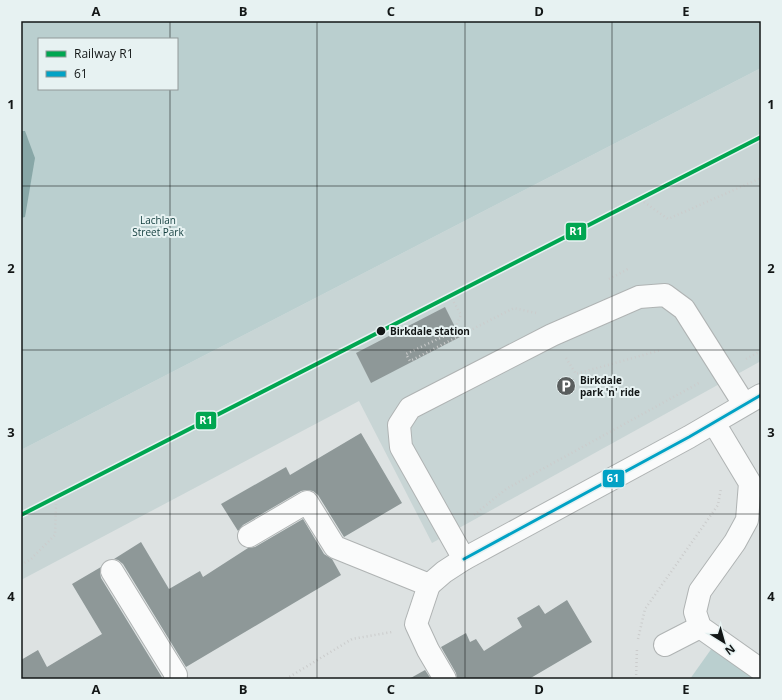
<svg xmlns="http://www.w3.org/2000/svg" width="782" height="700" viewBox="0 0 782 700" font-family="'Open Sans',sans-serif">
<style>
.built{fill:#c8d5d5}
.green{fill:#bacfcf;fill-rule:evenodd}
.water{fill:#88a7a7}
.building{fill:#8e9898}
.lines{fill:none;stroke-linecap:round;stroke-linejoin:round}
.minor-casing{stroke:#afb3b3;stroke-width:24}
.path{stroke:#cbcccc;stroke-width:2.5;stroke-dasharray:1 3;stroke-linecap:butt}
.minor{stroke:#fafbfb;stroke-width:22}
.bus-1-casing{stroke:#e7f2f2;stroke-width:6}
.bus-1{stroke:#01a2c5;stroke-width:3}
.rail-1-casing{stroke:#e7f2f2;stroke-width:7}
.rail-1{stroke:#00a651;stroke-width:4}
.grid{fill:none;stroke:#131717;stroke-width:1;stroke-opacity:0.55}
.stop-dot{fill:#131717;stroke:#e7f2f2;stroke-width:1.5}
.labels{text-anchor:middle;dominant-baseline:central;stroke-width:4;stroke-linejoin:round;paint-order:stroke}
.park-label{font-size:10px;fill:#103c3c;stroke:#e7f2f2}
.stop-label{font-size:10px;font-weight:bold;fill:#131717;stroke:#e7f2f2;text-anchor:start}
.poi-label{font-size:10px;font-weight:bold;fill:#131717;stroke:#e7f2f2;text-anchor:start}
.line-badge{stroke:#e7f2f2;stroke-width:1.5}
.badge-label{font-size:11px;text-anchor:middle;font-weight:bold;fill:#fff}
.neatline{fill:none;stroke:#131717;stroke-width:1.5}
.grid-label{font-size:13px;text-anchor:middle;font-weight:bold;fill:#131717}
</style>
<rect width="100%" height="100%" fill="#dde2e2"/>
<!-- built -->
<path class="built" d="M761,68v293l-329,182 -73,-142 -338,179v-130z"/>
<!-- green -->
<g class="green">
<path d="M21,21h740v47l-740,382zM39,39h138v50h-138z"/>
<path d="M712,648l43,31h-65z"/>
</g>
<!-- water -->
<path class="water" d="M21,131h4l10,27 -10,59 -4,1z"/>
<!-- building -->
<g class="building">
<path d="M445,307l15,30 -89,46 -15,-30z"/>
<path d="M361,433l41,70 -58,34 -26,-42 -5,-4 -7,-1 -5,1 -58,34 -5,6 -17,-27 65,-37 4,8z"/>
<path d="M303,519l21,35 8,5 9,16 -155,92 -63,-103 -5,-4 -4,-1 27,-17 28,47 31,-18 3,6 45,-29 7,-1z"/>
<path d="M101,567l-1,5 1,6 62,101h-142v-19l17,-10 9,17 55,-33 -30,-50z"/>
<path d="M567,600l25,42 -63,37h-72l-1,-6 -15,-26 25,-14 4,9 6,-3 8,12 38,-24 -5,-9 22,-13 6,9z"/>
<path d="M425,670l6,9h-22z"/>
</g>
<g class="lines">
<!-- minor casing -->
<g class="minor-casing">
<g id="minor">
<path d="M714,423l36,60 -3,37 -12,22 -35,49 -5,21 5,15 61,43"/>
<path d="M249,536l58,-34 28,45 94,38 15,-13 20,-13 225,-122 72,-42"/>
<path d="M464,559l-63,-112 -2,-22 11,-17 142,-73 87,-38 26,-2 19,14 60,95"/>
<path d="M112,571l64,104 -1,4"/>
<path d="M429,585l-13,39 12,26 17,29"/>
<path d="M665,645l35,-18"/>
</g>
</g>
<!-- path -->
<g class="path">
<path d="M644,202l24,17 93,-41"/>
<path d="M609,279l19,-10"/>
<path d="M450,295l11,20 -8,17 -47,22 4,7 104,-53 22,5"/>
<path d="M566,358l10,16 85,-24"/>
<path d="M746,359l15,-8"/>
<path d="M474,515l32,-26 193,-106"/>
<path d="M21,565l10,-6 24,-24 1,-31"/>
<path d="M638,639l7,-30 73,-104 3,-17"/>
<path d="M286,679l66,-40 40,-7"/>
<path d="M636,679l1,-31"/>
</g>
<!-- minor -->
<use href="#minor" class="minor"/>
<!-- bus-1 casing -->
<g class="bus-1-casing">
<path id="bus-1" d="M464,559l225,-122 72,-42"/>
</g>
<!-- bus-1 -->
<use href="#bus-1" class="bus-1"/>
<!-- rail-1 casing -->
<g class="rail-1-casing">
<path id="rail-1" d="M21,515l740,-378"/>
</g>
<!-- rail-1 -->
<use href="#rail-1" class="rail-1"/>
</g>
<!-- grid -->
<path class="grid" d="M170,21v18M317,21v658M465,21v658M612,21v658M170,89v590M21,186h740M21,350h740M21,514h740"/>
<!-- icons -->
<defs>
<g id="parking-disc" transform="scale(1)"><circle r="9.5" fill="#5a5e5e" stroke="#e7f2f2"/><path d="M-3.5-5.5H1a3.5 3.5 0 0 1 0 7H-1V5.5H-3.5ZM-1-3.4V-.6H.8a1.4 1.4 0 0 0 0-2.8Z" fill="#fff"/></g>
</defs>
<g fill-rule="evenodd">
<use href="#parking-disc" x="566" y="386"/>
</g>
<!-- markers -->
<circle class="stop-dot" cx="381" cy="331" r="5"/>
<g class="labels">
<!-- park labels -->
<g class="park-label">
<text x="158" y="220">Lachlan<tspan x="158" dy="12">Street Park</tspan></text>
</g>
<!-- stop labels -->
<g class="stop-label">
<text x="390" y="331">Birkdale station</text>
</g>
<!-- poi labels -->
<g class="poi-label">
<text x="580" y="380">Birkdale<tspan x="580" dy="12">park 'n' ride</tspan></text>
</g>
</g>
<g class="line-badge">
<rect x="565" y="222" width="22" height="19" rx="4" fill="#00a651"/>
<rect x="195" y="411" width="22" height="19" rx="4" fill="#00a651"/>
<rect x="602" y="469" width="23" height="19" rx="4" fill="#01a2c5"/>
</g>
<g class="badge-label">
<text x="576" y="235">R1</text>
<text x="206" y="424">R1</text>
<text x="613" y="482">61</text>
</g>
<!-- border -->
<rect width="782" height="700" fill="none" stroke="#e7f2f2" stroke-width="44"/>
<!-- legend -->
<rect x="38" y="38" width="140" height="52" fill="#e7f2f2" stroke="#929a9a"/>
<rect x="46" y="51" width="20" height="6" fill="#00a651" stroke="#929a9a"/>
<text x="74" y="58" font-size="12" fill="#131717">Railway R1</text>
<rect x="46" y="71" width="20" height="6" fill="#01a2c5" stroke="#929a9a"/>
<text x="74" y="78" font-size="12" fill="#131717">61</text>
<!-- north arrow -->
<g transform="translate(724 642) rotate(143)" stroke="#e7f2f2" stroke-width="3" paint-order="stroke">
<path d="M0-3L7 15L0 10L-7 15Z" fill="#131717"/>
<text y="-6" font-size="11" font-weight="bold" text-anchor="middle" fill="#131717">N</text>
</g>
<rect x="22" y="22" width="738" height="656" class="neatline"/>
<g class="grid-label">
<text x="96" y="16">A</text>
<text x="243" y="16">B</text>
<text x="391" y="16">C</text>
<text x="539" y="16">D</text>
<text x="686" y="16">E</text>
<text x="11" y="109">1</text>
<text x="771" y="109">1</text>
<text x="11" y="273">2</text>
<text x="771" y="273">2</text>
<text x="11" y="437">3</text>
<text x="771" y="437">3</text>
<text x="11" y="601">4</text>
<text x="771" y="601">4</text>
<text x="96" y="694">A</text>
<text x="243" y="694">B</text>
<text x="391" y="694">C</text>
<text x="539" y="694">D</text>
<text x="686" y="694">E</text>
</g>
</svg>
